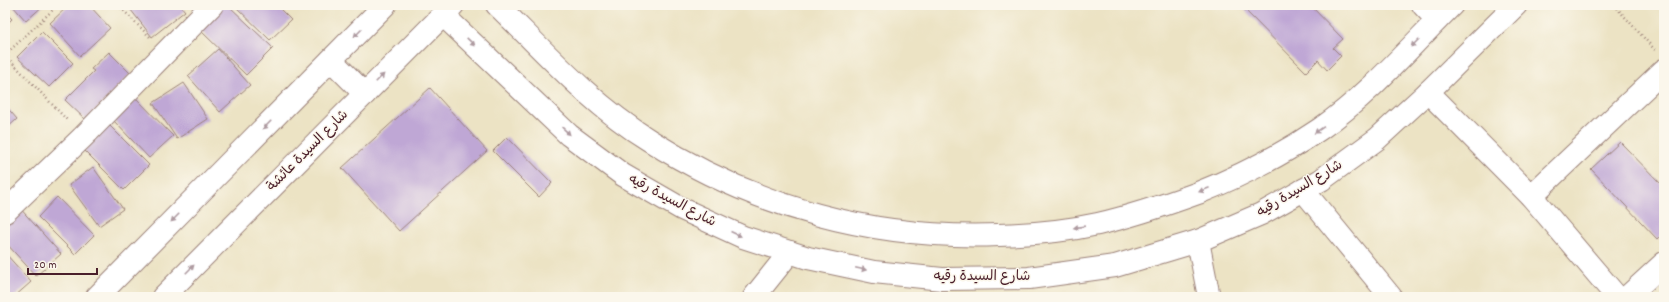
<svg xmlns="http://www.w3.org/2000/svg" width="1669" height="302" viewBox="0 0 1669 302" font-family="Dekko,'Playpen Sans Arabic',sans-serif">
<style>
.building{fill:#bfa7d5}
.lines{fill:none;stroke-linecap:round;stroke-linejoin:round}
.minor-casing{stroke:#9b8178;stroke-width:24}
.path{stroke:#9b8178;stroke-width:2.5;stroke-dasharray:1 3;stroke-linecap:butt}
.minor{stroke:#fff;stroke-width:22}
.oneway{fill:#ae9aa0}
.labels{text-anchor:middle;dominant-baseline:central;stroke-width:3;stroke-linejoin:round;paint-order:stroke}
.street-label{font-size:14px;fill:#4a1f2b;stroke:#fbf7ec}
</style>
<rect width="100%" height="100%" fill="#fbf7ec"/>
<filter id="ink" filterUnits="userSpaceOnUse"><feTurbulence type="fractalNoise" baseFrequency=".025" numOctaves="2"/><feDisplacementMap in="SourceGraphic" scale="8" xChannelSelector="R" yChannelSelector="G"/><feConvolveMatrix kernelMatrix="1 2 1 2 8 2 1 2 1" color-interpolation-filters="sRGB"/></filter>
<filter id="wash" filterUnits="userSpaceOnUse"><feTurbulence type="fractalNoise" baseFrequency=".012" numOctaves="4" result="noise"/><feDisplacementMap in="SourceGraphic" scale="16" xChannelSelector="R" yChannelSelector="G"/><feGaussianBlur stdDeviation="0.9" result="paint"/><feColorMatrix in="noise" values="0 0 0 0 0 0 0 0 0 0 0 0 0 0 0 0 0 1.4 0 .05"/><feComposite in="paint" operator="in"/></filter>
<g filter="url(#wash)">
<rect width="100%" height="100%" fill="#ece3c4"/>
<g id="blocks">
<!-- building -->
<g class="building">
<path d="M12,5h32l-18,16z"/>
<path d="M69,5h20l21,23 -30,28 -30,-33z"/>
<path d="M127,5h53l5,6 -33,26z"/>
<path d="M222,5h6l45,43 -27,27 -47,-46z"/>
<path d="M234,5h42l15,15 -21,20z"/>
<path d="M286,5h10l-5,4z"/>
<path d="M1240,5h70l33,34 -10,9 8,8 -14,14 -9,-10 -12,12z"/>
<path d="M5,12l7,7 -7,7z"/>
<path d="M42,32l31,31 -24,24 -32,-30z"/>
<path d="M218,49l32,36 -30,27 -32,-36z"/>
<path d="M109,52l22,22 -45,46 -21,-20 29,-29 -3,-2z"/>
<path d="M184,83l24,36 -31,20 -24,-36z"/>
<path d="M430,88l57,63 -88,80 -57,-63z"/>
<path d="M136,98l37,38 -24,22 -36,-38z"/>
<path d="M5,105l12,14 -12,11z"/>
<path d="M109,125l40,40 -25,25 -40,-40z"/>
<path d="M507,137l45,46 -13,14 -46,-46z"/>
<path d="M1620,142l44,45v45l-7,7 -66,-70z"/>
<path d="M93,167l30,42 -24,17 -30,-41z"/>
<path d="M57,197l37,38 -19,19 -37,-37z"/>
<path d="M18,206l43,48 -25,22 -31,-34v-24z"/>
<path d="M5,253l26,29 -17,15h-9z"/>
</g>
</g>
</g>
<g filter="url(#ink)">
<use href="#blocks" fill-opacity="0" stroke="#9b8178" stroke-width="1"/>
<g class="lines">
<!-- minor casing -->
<g class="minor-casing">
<g id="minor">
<path d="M497,5c48,47 94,99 152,135 105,67 226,100 350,95 33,-1 67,-4 99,-11 34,-8 67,-19 100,-31 43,-17 84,-38 122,-64 49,-34 90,-82 132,-124"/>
<path d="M1423,5l14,15"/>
<path d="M443,15l126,120 54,40 59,34 61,28 65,21 66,14 68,7 87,-1 86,-12 83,-25 63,-27 60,-34 56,-41 51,-47 88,-87"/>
<path d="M331,60l34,34"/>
<path d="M1428,92l103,104 86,101"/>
<path d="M1303,190l88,107"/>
<path d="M1531,196l133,-126"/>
<path d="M5,212l78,-75 129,-132"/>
<path d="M1198,241l11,56"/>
<path d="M97,297l288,-292"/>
<path d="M163,297l290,-292"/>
<path d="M754,297l36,-45"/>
<path d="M1627,297l37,-34"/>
</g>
</g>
<!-- path -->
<g class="path">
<path d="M118,5l32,32"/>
<path d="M1614,5l41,45"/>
<path d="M5,55l62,65"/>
<path d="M5,55l53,-50"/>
</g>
<!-- minor -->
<use href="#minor" class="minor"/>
</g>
<!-- one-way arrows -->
<defs><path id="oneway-solid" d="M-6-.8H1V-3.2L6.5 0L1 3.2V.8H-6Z"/></defs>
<g class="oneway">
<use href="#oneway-solid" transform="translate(358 33) rotate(135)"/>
<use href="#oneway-solid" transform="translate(471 42) rotate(44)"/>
<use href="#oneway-solid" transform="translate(1415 43) rotate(135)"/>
<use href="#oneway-solid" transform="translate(380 78) rotate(-45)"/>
<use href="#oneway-solid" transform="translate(267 125) rotate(135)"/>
<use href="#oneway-solid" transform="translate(1319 130) rotate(146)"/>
<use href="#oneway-solid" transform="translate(566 131) rotate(43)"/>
<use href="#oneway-solid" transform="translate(1204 190) rotate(159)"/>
<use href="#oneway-solid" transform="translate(175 218) rotate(135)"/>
<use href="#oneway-solid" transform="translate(1079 227) rotate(172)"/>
<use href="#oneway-solid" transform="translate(736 234) rotate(24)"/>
<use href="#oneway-solid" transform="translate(190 269) rotate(-45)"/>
<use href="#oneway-solid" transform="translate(861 269) rotate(12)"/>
</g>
</g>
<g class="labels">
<!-- street labels -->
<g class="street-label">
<text transform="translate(308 151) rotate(-45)">شارع السيدة عائشة</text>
<text transform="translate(1300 189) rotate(-31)">شارع السيدة رقيه</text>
<text transform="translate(672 201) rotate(28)">شارع السيدة رقيه</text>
<text x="982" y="277">شارع السيدة رقيه</text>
</g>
</g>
<!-- margin -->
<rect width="1669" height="302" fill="none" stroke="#fbf7ec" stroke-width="20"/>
<!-- scale -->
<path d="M28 268v6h69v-6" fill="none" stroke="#4a1f2b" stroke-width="2"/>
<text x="34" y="268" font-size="12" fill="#4a1f2b" stroke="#fbf7ec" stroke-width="3" paint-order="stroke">20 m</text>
</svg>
